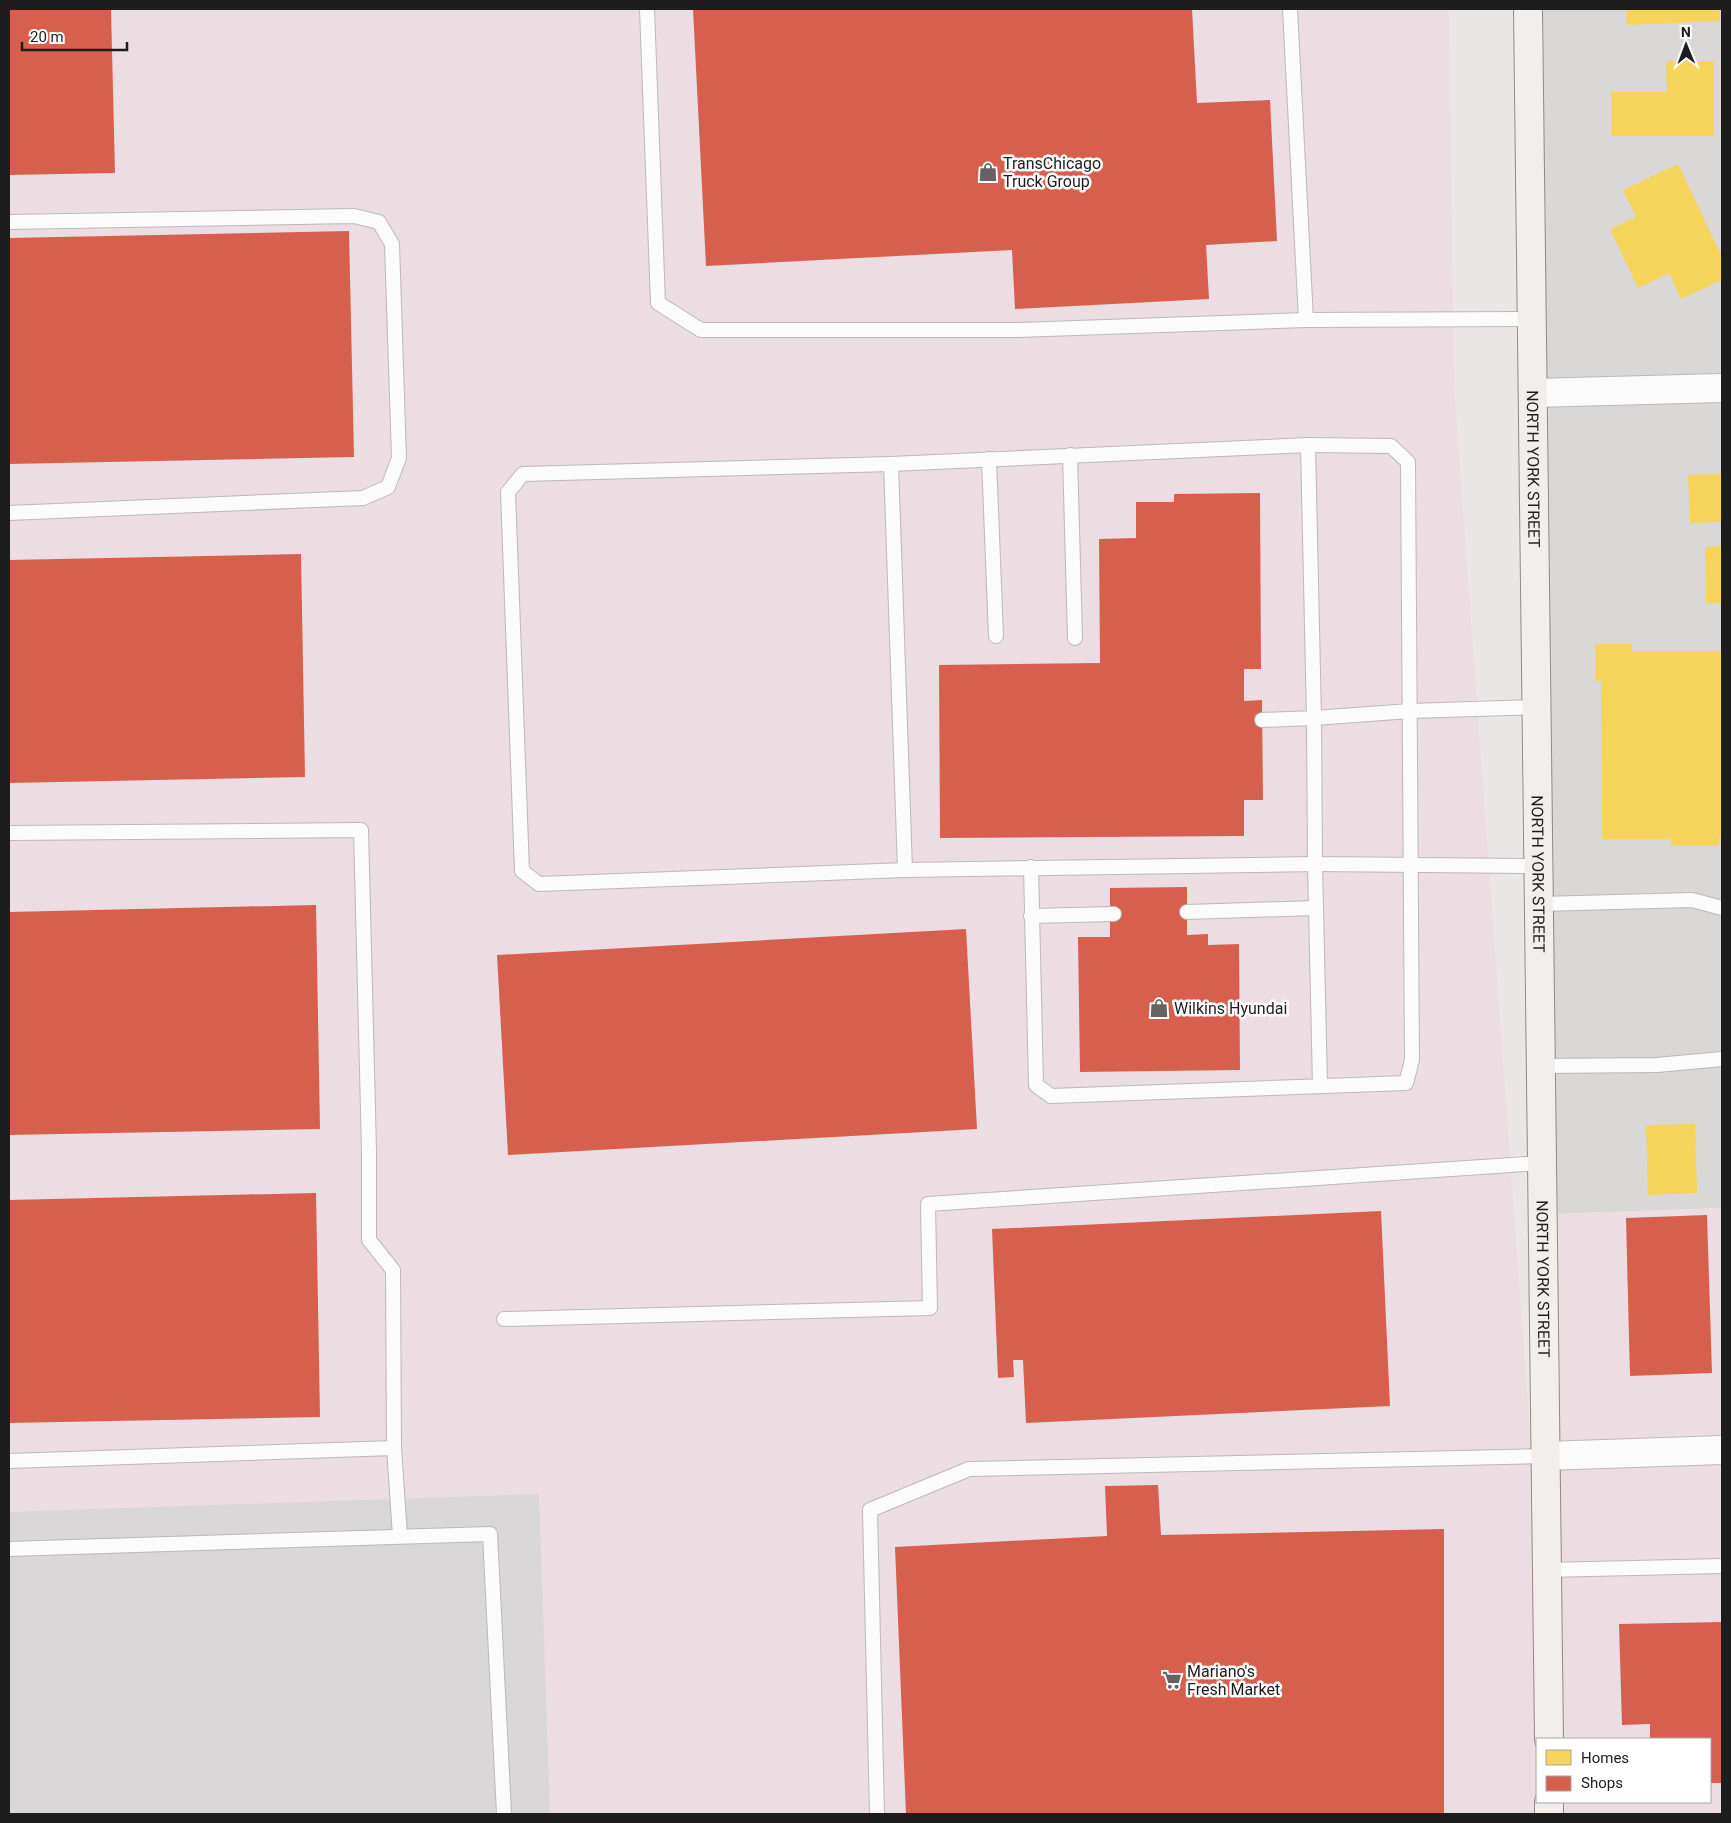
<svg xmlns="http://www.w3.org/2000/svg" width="1731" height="1823" viewBox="0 0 1731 1823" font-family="Roboto,sans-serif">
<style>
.residential{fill:#dad7d7}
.commercial{fill:#ecdde3}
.religious{fill:#d9d7d7}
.homes{fill:#f6d55c}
.shops{fill:#d6604d}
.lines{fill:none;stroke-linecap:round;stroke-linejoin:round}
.service-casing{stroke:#bbb9b9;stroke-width:16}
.minor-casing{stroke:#bbb9b9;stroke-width:30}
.secondary-casing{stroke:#938a80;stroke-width:30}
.service{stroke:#fcfbfb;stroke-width:14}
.minor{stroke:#fcfbfb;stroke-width:28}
.secondary{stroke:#f1eeeb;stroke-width:28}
.labels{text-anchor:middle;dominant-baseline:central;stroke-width:5;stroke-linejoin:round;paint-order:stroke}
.poi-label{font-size:16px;fill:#1d1d1d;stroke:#fff;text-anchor:start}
.street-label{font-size:16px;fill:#1d1d1d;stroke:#fff}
</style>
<rect width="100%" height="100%" fill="#ebe6e6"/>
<!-- residential -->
<path class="residential" d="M1538,9h184v1199l-169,6z"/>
<!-- commercial -->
<g class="commercial">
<path d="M9,9h1440l5,377 76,1047 7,369 2,12h-1530z"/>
<path d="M1722,1208v228l-166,8 -3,-230z"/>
<path d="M1722,1460v354h-162v-12h150v-63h-151l-4,-273z"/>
</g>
<!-- religious -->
<path class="religious" d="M539,1494l11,320h-541v-302z"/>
<!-- homes -->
<g class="homes">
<path d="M1626,9h94v12l-93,4z"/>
<path d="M1666,61h48v75h-103v-44h56z"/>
<path d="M1678,164l44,93v23l-41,19 -12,-26 -31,15 -28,-59 26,-12 -13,-27z"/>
<path d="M1722,474v48l-32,1 -2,-48z"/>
<path d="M1722,546v57h-16l-1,-56z"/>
<path d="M1595,644h37v7h90v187h-3v8h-48v-7h-69l-1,-158h-6z"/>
<path d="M1695,1124l2,69 -49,2 -2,-70z"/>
</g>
<!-- shops -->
<g class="shops">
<path d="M9,9h102l4,164 -106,2z"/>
<path d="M693,9h499l5,94 73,-3 7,141 -71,4 3,54 -194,10 -3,-59 -306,16z"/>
<path d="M349,231l5,226 -345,7v-226z"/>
<path d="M1260,493l1,176h-17v32l18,-1 1,100h-19v36l-304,2 -1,-173 161,-2 -1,-124 37,-1v-36h38v-8z"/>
<path d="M301,554l4,223 -296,6v-223z"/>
<path d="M1187,887v48l21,-1v11l31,-1 1,126 -160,2 -2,-135h32v-49z"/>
<path d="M316,905l4,224 -311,6v-223z"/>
<path d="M966,929l11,200 -469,26 -11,-200z"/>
<path d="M316,1193l4,224 -311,6v-223z"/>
<path d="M1381,1211l9,195 -364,17 -3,-63h-10l1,17 -16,1 -6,-149z"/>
<path d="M1707,1215l5,158 -82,3 -4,-158z"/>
<path d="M1158,1485l3,50 283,-6v285h-538l-11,-267 212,-11 -2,-50z"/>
<path d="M1722,1622v161h-12v-44h-60v-15l-28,1 -3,-101z"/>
</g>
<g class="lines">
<!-- service casing -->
<g class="service-casing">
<g id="service">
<path d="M647,9l11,294 43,27h317l288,-10"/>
<path d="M1290,9l16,311 228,-1"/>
<path d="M9,222l345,-6 25,6 13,22 7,214 -11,29 -25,11 -354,15"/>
<path d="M1070,455l5,183"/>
<path d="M989,459l7,177"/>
<path d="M891,464l14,406"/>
<path d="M1538,707l-128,4 -96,7 1,146 224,2"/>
<path d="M1262,720l52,-2 -6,-273 -417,19 -368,10 -15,18 14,379 17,13 366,-14 410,-6 5,221"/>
<path d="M9,833l352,-3 8,321v89l24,30 1,178"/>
<path d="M1031,867l5,218 15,11 355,-13 6,-23 -4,-598 -17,-16 -83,-1"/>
<path d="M1539,904l153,-4 30,8"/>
<path d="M1187,912l129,-4"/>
<path d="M1031,916l83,-2"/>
<path d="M1541,1066l116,-1 65,-6"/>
<path d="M504,1319l426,-11 -2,-104 614,-41"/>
<path d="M9,1461l385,-13 6,88"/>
<path d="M9,1549l481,-15 14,280"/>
<path d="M1546,1570l176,-4"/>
<path d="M877,1814l-7,-304 99,-41 576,-13"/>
</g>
</g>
<!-- minor casing -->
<g class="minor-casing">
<g id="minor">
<path d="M1534,393l188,-5"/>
<path d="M1545,1456l177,-6"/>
</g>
</g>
<!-- secondary casing -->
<g class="secondary-casing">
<g id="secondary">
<path id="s1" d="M1528,9l21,1730"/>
<path d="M1549,1802v12"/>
</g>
</g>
<!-- service -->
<use href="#service" class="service"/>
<!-- minor -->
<use href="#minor" class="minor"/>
<!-- secondary -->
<use href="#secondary" class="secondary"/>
</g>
<!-- icons -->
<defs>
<g id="shop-bare" transform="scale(1.5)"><path d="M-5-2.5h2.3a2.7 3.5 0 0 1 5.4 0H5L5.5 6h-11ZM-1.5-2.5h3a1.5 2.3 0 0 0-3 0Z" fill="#656363" stroke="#fff" stroke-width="2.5" paint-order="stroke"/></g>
<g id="supermarket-bare" transform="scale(1.5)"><path d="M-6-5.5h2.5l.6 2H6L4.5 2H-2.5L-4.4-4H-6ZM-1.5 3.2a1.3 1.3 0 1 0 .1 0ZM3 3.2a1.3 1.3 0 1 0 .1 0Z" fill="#656363" stroke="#fff" stroke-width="2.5" paint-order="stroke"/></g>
</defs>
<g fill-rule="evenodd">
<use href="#shop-bare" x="988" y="172"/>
<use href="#shop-bare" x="1159" y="1008"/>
<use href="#supermarket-bare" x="1172" y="1680"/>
</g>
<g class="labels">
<!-- poi labels -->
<g class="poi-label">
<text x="1003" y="163">TransChicago<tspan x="1003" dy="18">Truck Group</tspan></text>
<text x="1174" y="1008">Wilkins Hyundai</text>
<text x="1187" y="1671">Mariano's<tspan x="1187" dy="18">Fresh Market</tspan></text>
</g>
<!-- street labels -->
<g class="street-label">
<text stroke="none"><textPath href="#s1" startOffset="460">NORTH YORK STREET</textPath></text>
<text stroke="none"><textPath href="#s1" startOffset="865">NORTH YORK STREET</textPath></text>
<text stroke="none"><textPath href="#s1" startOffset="1270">NORTH YORK STREET</textPath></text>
</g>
</g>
<!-- border -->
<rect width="1731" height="1823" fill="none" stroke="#1d1d1d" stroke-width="20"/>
<!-- legend -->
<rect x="1536" y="1738" width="175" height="65" fill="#ffffff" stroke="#a5a5a5"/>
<rect x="1546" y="1750" width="25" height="15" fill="#f6d55c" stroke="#a5a5a5"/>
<text x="1581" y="1763" font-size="15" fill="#1d1d1d">Homes</text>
<rect x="1546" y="1776" width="25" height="15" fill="#d6604d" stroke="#a5a5a5"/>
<text x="1581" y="1788" font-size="15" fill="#1d1d1d">Shops</text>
<!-- north arrow -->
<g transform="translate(1686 45) rotate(359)" stroke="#ffffff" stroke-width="4" paint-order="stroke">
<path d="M0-4L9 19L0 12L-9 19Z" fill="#1d1d1d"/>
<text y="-8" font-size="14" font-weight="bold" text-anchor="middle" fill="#1d1d1d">N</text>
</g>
<!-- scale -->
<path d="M22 42v8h105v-8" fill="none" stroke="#1d1d1d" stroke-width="2.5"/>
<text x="30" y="42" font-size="15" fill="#1d1d1d" stroke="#ffffff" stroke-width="4" paint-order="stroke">20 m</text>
</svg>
